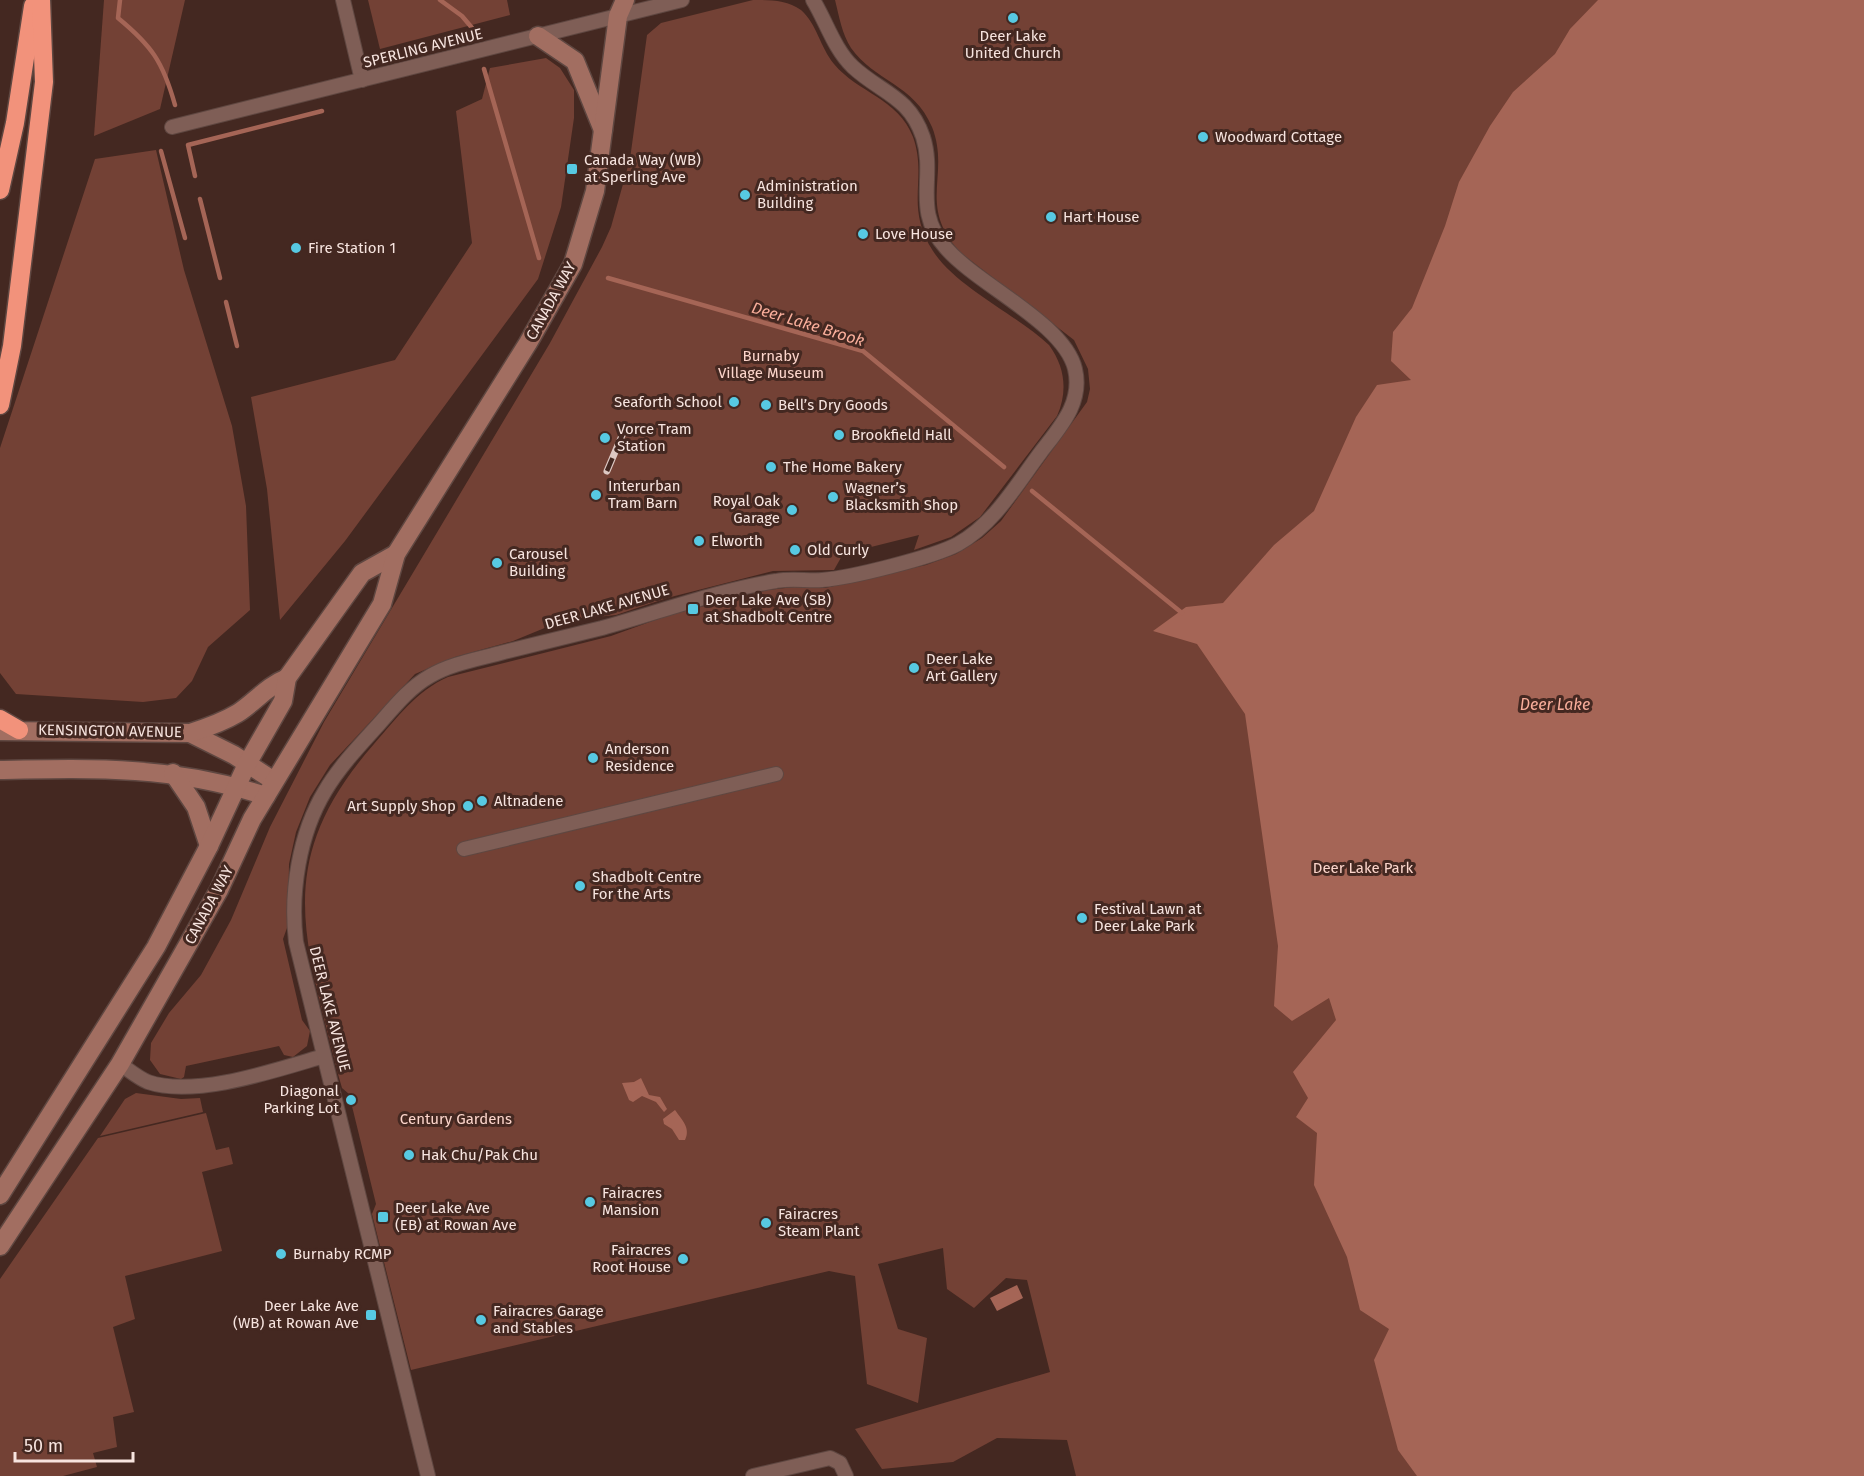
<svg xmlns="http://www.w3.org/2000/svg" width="1864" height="1476" viewBox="0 0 1864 1476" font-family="'Fira Sans',sans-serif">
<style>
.green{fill:#734135}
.water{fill:#a56556}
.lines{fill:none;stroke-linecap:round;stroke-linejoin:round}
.stream{stroke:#a56556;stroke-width:4.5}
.street-casing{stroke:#5f4741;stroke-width:16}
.secondary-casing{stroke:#5f4741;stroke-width:21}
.highway-casing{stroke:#5f4741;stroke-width:21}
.street{stroke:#7f5e56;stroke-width:14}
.secondary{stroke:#a26e61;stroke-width:18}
.highway{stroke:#f2927b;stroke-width:18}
.rail-casing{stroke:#ddc8c3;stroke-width:7}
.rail{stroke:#442821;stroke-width:4.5;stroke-dasharray:14;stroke-linecap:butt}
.poi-dot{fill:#57c9e2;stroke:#442821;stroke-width:2}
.labels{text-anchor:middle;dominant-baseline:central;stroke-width:6;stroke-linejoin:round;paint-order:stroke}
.poi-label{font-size:15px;fill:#f7e4df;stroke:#442821;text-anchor:start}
.street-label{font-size:15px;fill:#f7e4df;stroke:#442821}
.park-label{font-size:15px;fill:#fcd5cb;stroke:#442821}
.water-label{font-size:16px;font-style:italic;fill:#f9ae9b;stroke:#442821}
</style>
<rect width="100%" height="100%" fill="#442821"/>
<!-- green -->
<g class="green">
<path d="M104,0h81l-25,109 -66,27z"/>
<path d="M368,0h139l3,15 -130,34z"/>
<path d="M753,0c17,0 34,0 48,10 16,14 19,37 33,54 24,29 64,34 79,73 15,42 -9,69 20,114 24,37 83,63 116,94 16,22 19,46 8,71l-77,101 -29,20 -37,13 5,-15 -76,19 -9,16 -61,1 -106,27 -51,17 -39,4 -30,8 -34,14 -58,16 -40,17 -85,91 -20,32 -14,35 -7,32 -1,61 -5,14 19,81 8,11 -3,15 -14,11 -9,-2 -5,-9 -93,20 -2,11 -3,2 -21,-5 -10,-14 1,-17 18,-30 32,-38 30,-55 39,-93 54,-105 226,-379 52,-96 9,-20 19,-68 17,-124 14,-12z"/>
<path d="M835,0h1029v1476h-788l-9,-36 -70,-2 -44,24 -71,7 -27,-40 195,-57 -23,-92 -21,-2 -32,30 -27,-19 -4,-41 -65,16 20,65 29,9 -9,65 -51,-19 -12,-108 -26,-5 -418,99 -39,-156 4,-10 -27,-110 -7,-6 -4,-14c-33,-136 -67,-212 36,-330 23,-26 42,-53 74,-67l163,-41 58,-21 99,-25 26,-3 31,1 101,-23 30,-11 26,-16 19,-17 86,-119 3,-13 -2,-20 -14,-29 -113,-87c-45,-47 -10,-78 -29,-126 -18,-43 -58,-46 -81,-79 -9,-14 -12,-32 -16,-48z"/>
<path d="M546,58l14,10 14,22v28l-13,89 -23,72 -193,262 -65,79 -13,-131 -16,-92 144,-37 77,-117 -16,-132 26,-12 8,-31z"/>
<path d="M156,150l28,120 48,156 14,80 4,104 -42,37 -16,34 -16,17 -33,4 -127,-8 -16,-21v-225l95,-289z"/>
<path d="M136,1093l45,6 19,-1 3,14 -103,24 25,-37z"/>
<path d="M206,1113l10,37 13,-3 4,17 -31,8 20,79 -97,25 10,43 -22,8 21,85 -21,5 4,30 -24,6 4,14 -34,9h-63v-197l98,-141z"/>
</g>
<!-- water -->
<g class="water">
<path d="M1598,0h266v1476h-447l-19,-26 -24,-90 15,-31 -29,-19 -13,-53 -33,-72 3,-52 -21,-16 12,-19 -15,-26 43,-52 -7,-22 -37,23 -18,-15 4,-60 -33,-232 -48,-70 -44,-13 33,-24 37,-4 51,-58 40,-34 42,-94 21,-32 34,-5 -20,-19 2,-29 19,-24 33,-82 14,-44 31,-56 23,-34 42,-38 15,-25z"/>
<path d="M641,1078l8,17 11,2 7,12 -3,3 -8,-10 -14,-6 -9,6 -4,-2 -7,-17 12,-1z"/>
<path d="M675,1110c7,10 16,18 10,30h-6l-7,-11 -8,-5 -1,-5z"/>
<path d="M1017,1285l6,13 -26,13 -7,-13z"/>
</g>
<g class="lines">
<!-- stream -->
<g class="stream">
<path d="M120,0l-2,18c34,28 45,44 57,87"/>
<path d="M440,0l22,16 11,13"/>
<path d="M484,69l55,189"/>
<path d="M161,151l24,87"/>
<path d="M195,176l-7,-31 134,-34"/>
<path d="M200,199l20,79"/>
<path d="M608,278l255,73 141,116"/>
<path d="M226,302l11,44"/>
<path d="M1032,491l150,122"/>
</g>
<!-- street casing -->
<g class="street-casing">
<g id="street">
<path d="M343,0l19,80"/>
<path d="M172,127l510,-127"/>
<path d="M464,849l312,-75"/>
<path d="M120,1064c9,6 18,14 28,18 47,16 128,-12 176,-26"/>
<path d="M428,1476l-132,-534c-6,-49 3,-108 29,-151 14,-24 35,-46 54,-67 15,-17 30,-36 51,-48 22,-13 49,-17 74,-24 33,-8 66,-16 98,-24 58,-16 114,-37 174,-47 15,-3 31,0 46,-1 28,-2 112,-23 136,-36 36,-20 59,-60 83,-92 19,-25 42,-49 34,-83 -11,-46 -97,-84 -129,-121 -34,-38 -10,-70 -23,-111 -14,-41 -42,-44 -70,-70 -19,-18 -27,-46 -40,-67"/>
<path d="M753,1476l77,-18 10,5 6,13"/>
</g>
</g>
<!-- secondary casing -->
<g class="secondary-casing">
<g id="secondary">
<path d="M538,36l37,25 28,69"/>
<path d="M0,731l190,2 44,22 40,26"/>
<path d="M190,733c16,-5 33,-11 48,-20 17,-11 29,-27 49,-35"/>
<path d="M0,770c96,-2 173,-4 266,26"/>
<path d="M173,773l23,34 13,39"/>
<path d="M0,1195l156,-248 53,-101 38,-82 36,-63 4,-23 75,-105 34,-19"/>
<path d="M0,1246l120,-182 99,-174 33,-71 130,-215 14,-50 132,-211 45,-79 22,-73 23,-175 7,-16"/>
</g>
</g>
<!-- highway casing -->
<g class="highway-casing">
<g id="highway">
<path d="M0,190l15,-67 18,-117"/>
<path d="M0,405l12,-59 32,-264 -3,-82"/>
<path d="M0,719l19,11"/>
</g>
</g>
<!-- street -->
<use href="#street" class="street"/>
<!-- secondary -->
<use href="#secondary" class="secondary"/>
<!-- highway -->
<use href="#highway" class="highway"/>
<!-- rail casing -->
<g class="rail-casing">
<path id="rail" d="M607,471l19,-45"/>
</g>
<!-- rail -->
<use href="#rail" class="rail"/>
</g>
<!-- markers -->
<g class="poi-dot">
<circle cx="1013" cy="18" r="6"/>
<circle cx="1203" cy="137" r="6"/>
<rect x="566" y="163" width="12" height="12" rx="3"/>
<circle cx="745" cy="195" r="6"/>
<circle cx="1051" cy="217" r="6"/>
<circle cx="863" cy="234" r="6"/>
<circle cx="296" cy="248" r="6"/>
<circle cx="734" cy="402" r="6"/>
<circle cx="766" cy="405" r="6"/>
<circle cx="839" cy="435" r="6"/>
<circle cx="605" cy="438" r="6"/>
<circle cx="771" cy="467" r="6"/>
<circle cx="596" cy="495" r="6"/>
<circle cx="833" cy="497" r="6"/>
<circle cx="792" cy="510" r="6"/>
<circle cx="699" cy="541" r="6"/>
<circle cx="795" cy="550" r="6"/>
<circle cx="497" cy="563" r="6"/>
<rect x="687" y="603" width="12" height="12" rx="3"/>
<circle cx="914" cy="668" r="6"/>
<circle cx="593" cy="758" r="6"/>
<circle cx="482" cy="801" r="6"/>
<circle cx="468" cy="806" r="6"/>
<circle cx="580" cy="886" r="6"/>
<circle cx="1082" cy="918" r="6"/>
<circle cx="351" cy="1100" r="6"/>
<circle cx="409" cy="1155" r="6"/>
<circle cx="590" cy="1202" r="6"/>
<rect x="377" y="1211" width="12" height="12" rx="3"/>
<circle cx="766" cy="1223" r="6"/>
<circle cx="281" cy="1254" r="6"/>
<circle cx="683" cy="1259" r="6"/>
<rect x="365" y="1309" width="12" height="12" rx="3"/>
<circle cx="481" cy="1320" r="6"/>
</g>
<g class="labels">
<!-- poi labels -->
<g class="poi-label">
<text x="1013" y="36" text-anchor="middle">Deer Lake<tspan x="1013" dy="17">United Church</tspan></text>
<text x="1215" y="137">Woodward Cottage</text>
<text x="584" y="160">Canada Way (WB)<tspan x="584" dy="17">at Sperling Ave</tspan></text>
<text x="757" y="186">Administration<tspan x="757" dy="17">Building</tspan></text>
<text x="1063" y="217">Hart House</text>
<text x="875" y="234">Love House</text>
<text x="308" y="248">Fire Station 1</text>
<text x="722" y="402" text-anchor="end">Seaforth School</text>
<text x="778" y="405">Bell’s Dry Goods</text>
<text x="617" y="429">Vorce Tram<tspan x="617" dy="17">Station</tspan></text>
<text x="851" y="435">Brookfield Hall</text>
<text x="783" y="467">The Home Bakery</text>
<text x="608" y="486">Interurban<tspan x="608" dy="17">Tram Barn</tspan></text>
<text x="845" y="488">Wagner’s<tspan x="845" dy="17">Blacksmith Shop</tspan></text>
<text x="780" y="501" text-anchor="end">Royal Oak<tspan x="780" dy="17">Garage</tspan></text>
<text x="711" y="541">Elworth</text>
<text x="807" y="550">Old Curly</text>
<text x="509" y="554">Carousel<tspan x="509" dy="17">Building</tspan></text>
<text x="705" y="600">Deer Lake Ave (SB)<tspan x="705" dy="17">at Shadbolt Centre</tspan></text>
<text x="926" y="659">Deer Lake<tspan x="926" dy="17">Art Gallery</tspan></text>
<text x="605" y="749">Anderson<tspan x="605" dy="17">Residence</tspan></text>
<text x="494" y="801">Altnadene</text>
<text x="456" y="806" text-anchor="end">Art Supply Shop</text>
<text x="592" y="877">Shadbolt Centre<tspan x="592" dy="17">For the Arts</tspan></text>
<text x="1094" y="909">Festival Lawn at<tspan x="1094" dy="17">Deer Lake Park</tspan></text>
<text x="339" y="1091" text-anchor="end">Diagonal<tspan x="339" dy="17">Parking Lot</tspan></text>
<text x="421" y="1155">Hak Chu/Pak Chu</text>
<text x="602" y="1193">Fairacres<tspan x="602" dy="17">Mansion</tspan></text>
<text x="395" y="1208">Deer Lake Ave<tspan x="395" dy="17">(EB) at Rowan Ave</tspan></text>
<text x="778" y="1214">Fairacres<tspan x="778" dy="17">Steam Plant</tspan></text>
<text x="671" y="1250" text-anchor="end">Fairacres<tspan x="671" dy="17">Root House</tspan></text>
<text x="293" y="1254">Burnaby RCMP</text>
<text x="359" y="1306" text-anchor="end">Deer Lake Ave<tspan x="359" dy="17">(WB) at Rowan Ave</tspan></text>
<text x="493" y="1311">Fairacres Garage<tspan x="493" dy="17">and Stables</tspan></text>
</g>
<!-- street labels -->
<g class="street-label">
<text transform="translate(423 48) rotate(-14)">SPERLING AVENUE</text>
<text transform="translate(551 301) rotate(-61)">CANADA WAY</text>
<text transform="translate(607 607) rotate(-16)">DEER LAKE AVENUE</text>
<text transform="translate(110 731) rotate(1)">KENSINGTON AVENUE</text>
<text transform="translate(209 905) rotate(-62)">CANADA WAY</text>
<text transform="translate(330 1009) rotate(76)">DEER LAKE AVENUE</text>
</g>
<!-- park labels -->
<g class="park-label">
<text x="771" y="356">Burnaby<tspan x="771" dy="17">Village Museum</tspan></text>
<text x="1363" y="868">Deer Lake Park</text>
<text x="456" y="1119">Century Gardens</text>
</g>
<!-- water labels -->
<g class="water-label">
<text transform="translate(808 324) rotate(17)">Deer Lake Brook</text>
<text x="1555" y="704">Deer Lake</text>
</g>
</g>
<!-- scale -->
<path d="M15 1452v9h118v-9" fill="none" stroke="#f7e4df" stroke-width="3"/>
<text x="24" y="1452" font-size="18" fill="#f7e4df" stroke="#442821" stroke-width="4.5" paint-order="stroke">50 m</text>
</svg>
